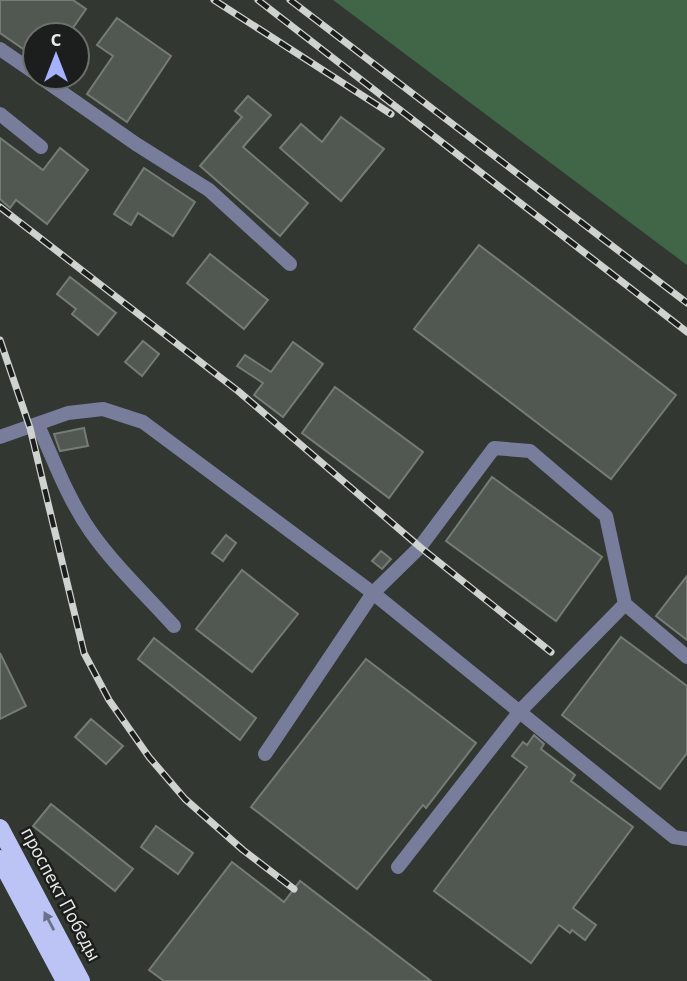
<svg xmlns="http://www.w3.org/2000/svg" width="687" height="981" viewBox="0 0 687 981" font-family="'Alegreya Sans',sans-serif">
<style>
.green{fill:#406547}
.building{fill:#515852;stroke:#757c76;stroke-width:2}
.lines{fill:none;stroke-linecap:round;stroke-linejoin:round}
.minor{stroke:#777d9b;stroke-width:14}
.major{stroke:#bbc4f5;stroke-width:18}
.rail-casing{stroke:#cfd3cf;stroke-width:7}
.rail{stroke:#1b1e1c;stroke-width:4.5;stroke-dasharray:13;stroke-linecap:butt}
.oneway{fill:#6b7188}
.labels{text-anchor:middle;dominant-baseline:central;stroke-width:5;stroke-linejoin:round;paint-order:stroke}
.street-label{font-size:21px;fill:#e8ebe8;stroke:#1b1e1c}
</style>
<rect width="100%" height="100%" fill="#323732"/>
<!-- green -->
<path class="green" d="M333,0h354v265z"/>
<!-- building -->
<g class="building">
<path d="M0,0h73l13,9 -18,26h-33v22l-35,-24z"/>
<path d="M117,18l54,38 -44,66 -40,-28 26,-38 -16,-11z"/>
<path d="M248,96l23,19 -28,32 65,56 -28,33 -80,-70 42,-49 -7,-6z"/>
<path d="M341,117l43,32 -43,52 -61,-53 21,-24 21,18z"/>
<path d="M0,138l43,32 17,-22 28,22 -41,54 -31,-24 -6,8 -10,-9z"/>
<path d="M144,168l51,34 -22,34 -35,-23 -7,12 -17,-11z"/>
<path d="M479,245l197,150 -65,84 -197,-150z"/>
<path d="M210,254l58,46 -24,29 -57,-46z"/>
<path d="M70,277l46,36 -18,22 -26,-21 4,-5 -19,-15z"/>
<path d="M143,341l16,13 -17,22 -17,-14z"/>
<path d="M293,342l30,22 -40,53 -29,-22 9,-12 -26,-17 8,-11 26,17z"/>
<path d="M335,387l88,65 -34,46 -87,-65z"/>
<path d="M84,428l4,18 -28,5 -6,-17z"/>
<path d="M492,477l110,80 -46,64 -110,-80z"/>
<path d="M226,535l10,8 -13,18 -11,-8z"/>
<path d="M381,551l10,8 -9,10 -10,-8z"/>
<path d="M242,570l56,44 -46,58 -56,-43z"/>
<path d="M687,576v64l-31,-24z"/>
<path d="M621,637l66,49v67l-27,36 -98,-74z"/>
<path d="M154,638l102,80 -16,22 -102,-81z"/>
<path d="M0,653l26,53 -26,13z"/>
<path d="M366,659l110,84 -50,65 -3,-3 -66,84 -106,-82z"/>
<path d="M91,719l32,27 -17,18 -31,-27z"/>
<path d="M534,735l10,9 -3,5 34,26 -4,6 62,46 -60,81 23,17 -11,15 -13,-10 -2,3 -11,-8 -28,38 -97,-72 93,-124 -15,-11 11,-14 4,3z"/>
<path d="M51,804l82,65 -18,22 -82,-65z"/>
<path d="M156,826l37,27 -15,21 -37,-27z"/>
<path d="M232,862l52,40 16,-21 131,100h-267l-15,-11z"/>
</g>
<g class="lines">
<!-- minor -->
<g class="minor">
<path d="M0,49l35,24"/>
<path d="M40,77l96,67 73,46 81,74"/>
<path d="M0,114l41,33"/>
<path d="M38,425c16,36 30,74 53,107 24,34 55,63 83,94"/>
<path d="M0,437l68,-24 35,-4 40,13 230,171 -108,161"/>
<path d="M687,657l-62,-53 -19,-88 -76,-65 -36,-3 -74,99 -47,46 301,244 13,2"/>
<path d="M398,867l122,-156 105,-107"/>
</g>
<!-- major -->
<g class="major">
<path d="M0,828l81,153"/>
<path d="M0,859l65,122"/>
</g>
<!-- rail casing -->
<g class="rail-casing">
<g id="rail">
<path d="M214,0l177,114"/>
<path d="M258,0l429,332"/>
<path d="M290,0l397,303"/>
<path d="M0,207l238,184 182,156 131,105"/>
<path d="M0,340l30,88 54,225 25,47 40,57 36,42 58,51 51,39"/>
</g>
</g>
<!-- rail -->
<use href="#rail" class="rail"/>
</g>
<!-- one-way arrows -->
<defs><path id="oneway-solid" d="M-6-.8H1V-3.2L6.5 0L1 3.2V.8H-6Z" transform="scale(1.75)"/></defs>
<use class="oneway" href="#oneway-solid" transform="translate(49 921) rotate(-118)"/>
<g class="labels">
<!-- street labels -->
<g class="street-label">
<text transform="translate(61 894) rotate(62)">проспект Победы</text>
</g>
</g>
<!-- north arrow -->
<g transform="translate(56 56)"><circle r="33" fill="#1b1e1c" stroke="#6d706e" stroke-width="2"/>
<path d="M0-5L12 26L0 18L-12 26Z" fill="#a5b1fc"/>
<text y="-10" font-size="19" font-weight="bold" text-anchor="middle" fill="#e8ebe8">С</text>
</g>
</svg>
